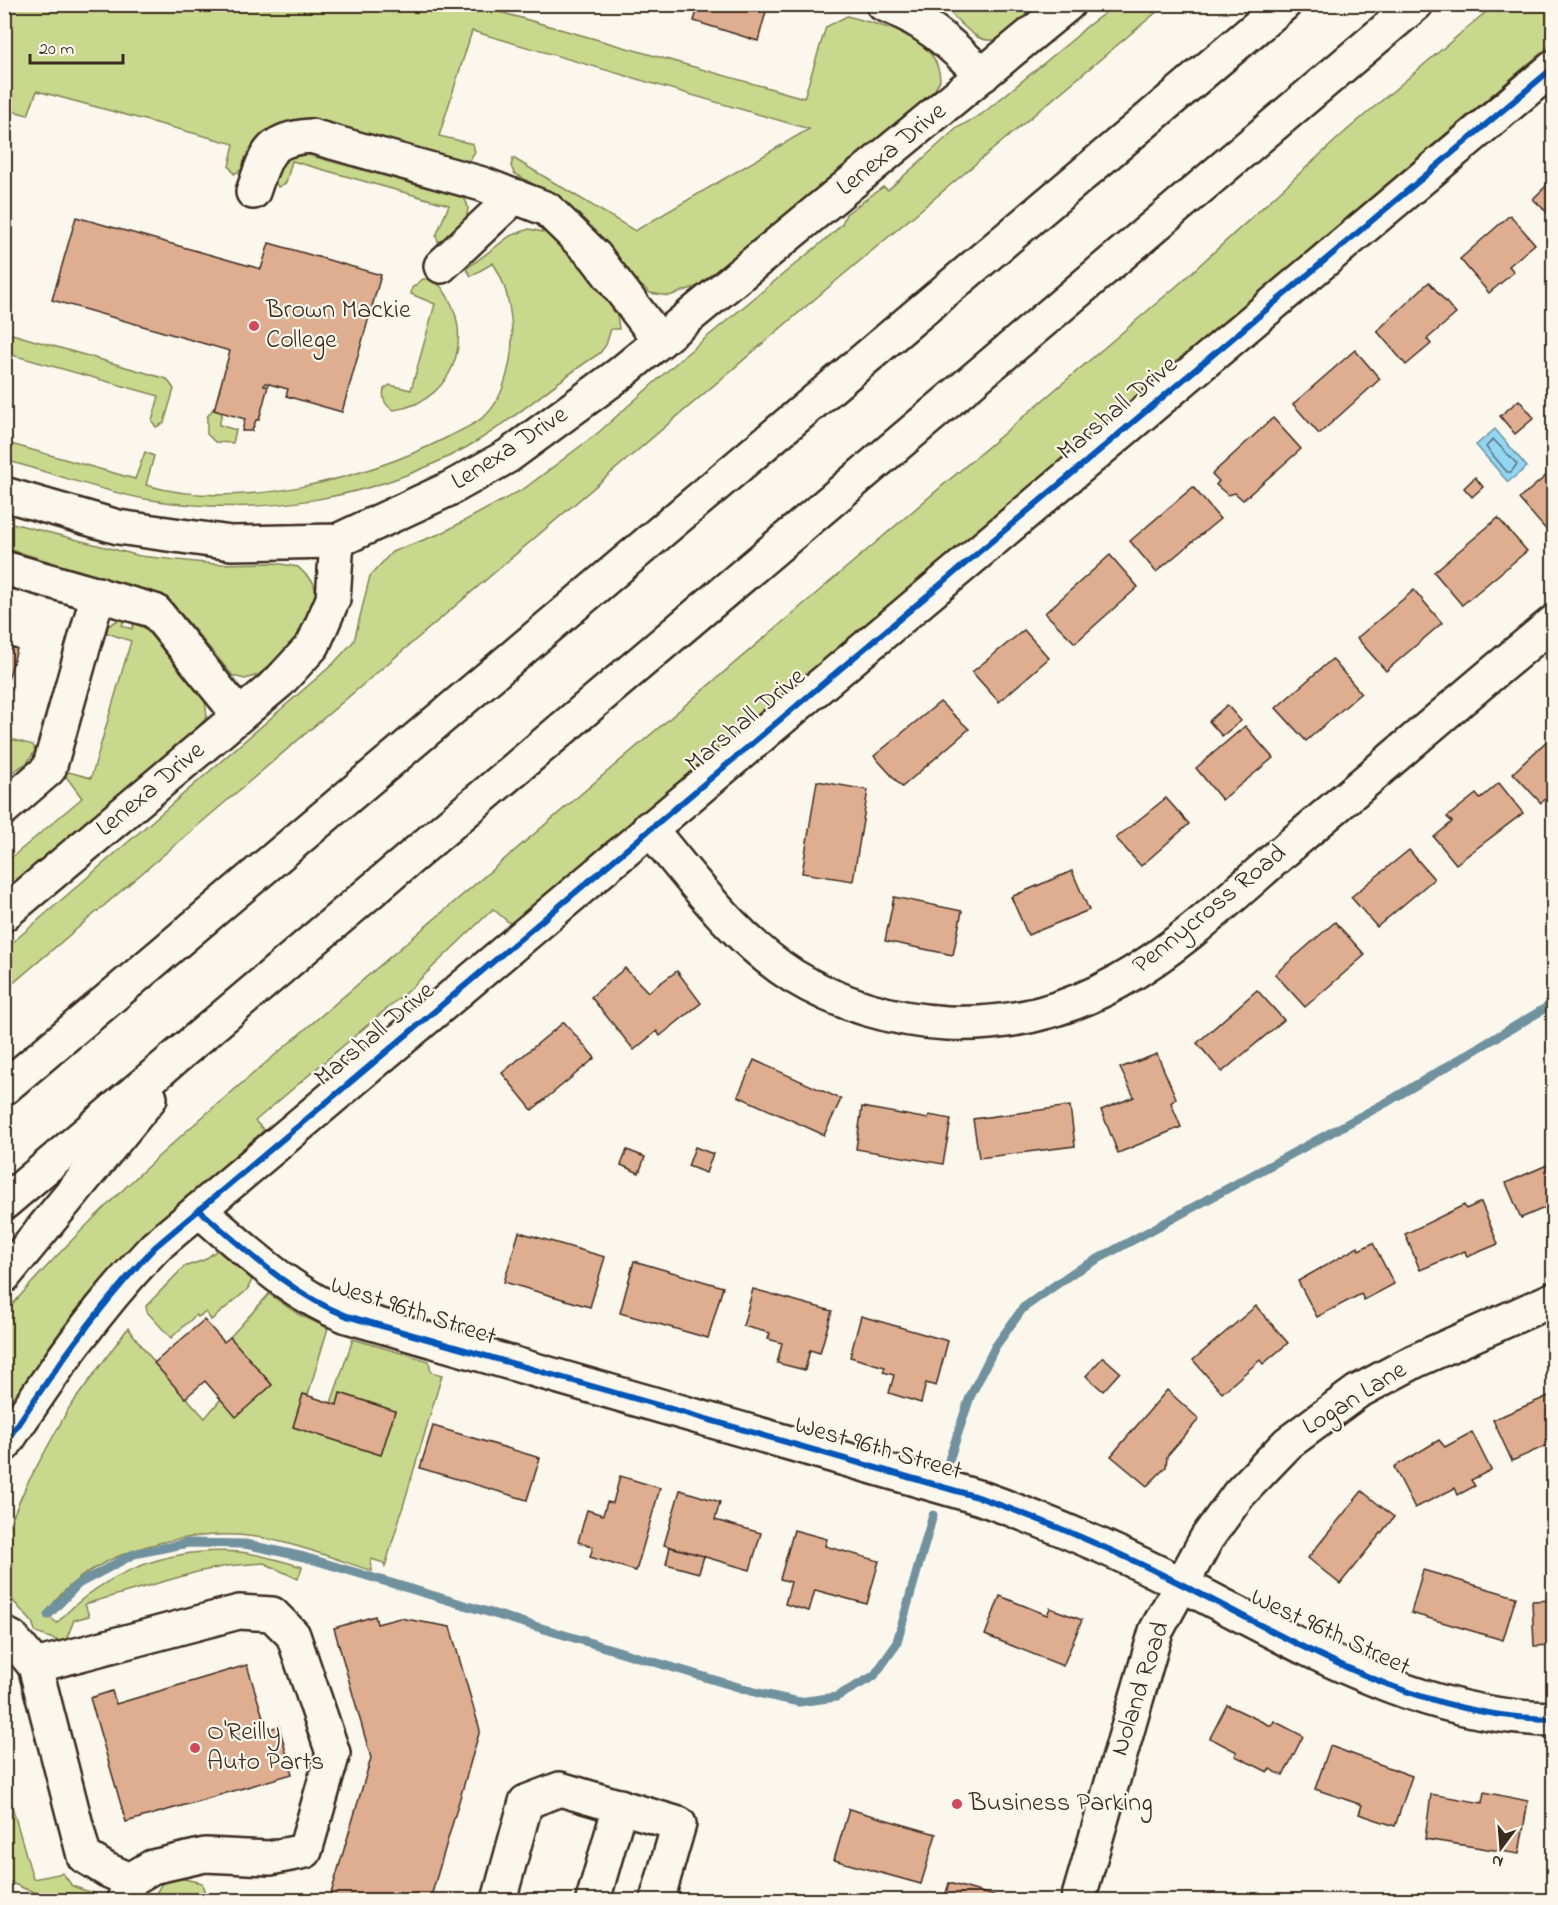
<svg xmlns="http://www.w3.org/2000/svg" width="1558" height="1905" viewBox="0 0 1558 1905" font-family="'Indie Flower',sans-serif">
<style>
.green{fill:#c8d98d;stroke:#828256;stroke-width:1.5}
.water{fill:#91d6f3;stroke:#6f919e;stroke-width:1.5}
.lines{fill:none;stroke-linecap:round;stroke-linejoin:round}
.shore{stroke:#5d6f73;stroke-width:1.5}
.stream{stroke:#6f919e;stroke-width:9}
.building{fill:#dfae91;stroke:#3b2a1e;stroke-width:1.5}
.minor-casing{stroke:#3b2a1e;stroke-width:38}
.highway-casing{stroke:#3b2a1e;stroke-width:38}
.minor{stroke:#fbf7ec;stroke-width:33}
.highway{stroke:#fbf7ec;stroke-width:33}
.cycleway-casing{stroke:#fbf7ec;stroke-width:10}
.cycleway{stroke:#0057b8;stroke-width:6}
.poi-dot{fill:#d1495b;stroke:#fbf7ec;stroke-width:2}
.labels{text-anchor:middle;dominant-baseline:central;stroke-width:4.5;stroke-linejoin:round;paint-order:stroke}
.street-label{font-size:26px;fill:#3b2a1e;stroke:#fbf7ec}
.poi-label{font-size:26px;fill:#3b2a1e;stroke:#fbf7ec;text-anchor:start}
</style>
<rect width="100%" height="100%" fill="#fbf7ec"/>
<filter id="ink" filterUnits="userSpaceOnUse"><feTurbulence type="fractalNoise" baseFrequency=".0167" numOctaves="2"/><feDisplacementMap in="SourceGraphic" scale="12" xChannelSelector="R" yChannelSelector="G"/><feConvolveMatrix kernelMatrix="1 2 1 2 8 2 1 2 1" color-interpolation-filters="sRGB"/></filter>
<g filter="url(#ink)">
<!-- green -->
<g class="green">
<path d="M1116,4l49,1 -322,270 -838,715v-41l328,-285 21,-23 16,-65 22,-24 50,-19 83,-45 74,-56 85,-76 149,-123 9,-9 4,-10 37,-27 5,3 69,-62 25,-14 95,-78c12,-14 25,-19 39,-32z"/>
<path d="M4,5h471l329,93 22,-71 21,-11c34,10 91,19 93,64l-7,13 -45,40 -184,151 -35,12 -19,-3 -14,-12 -67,-76 -55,-32 -3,-7 2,-8 122,73 174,-102 -337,-98 -33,105 34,8 2,8 -5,8 -14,2 -151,-43c-37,4 -52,17 -64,51l-7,4 -5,-8 5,-22 -197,-53 -9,24 -23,-6z"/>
<path d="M941,5h108c-19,14 -48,47 -73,31 -13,-8 -23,-22 -35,-31z"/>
<path d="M1494,5h59v38l-1040,883 -20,-17 -82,79 -156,133 9,9c-46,41 -95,81 -138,125 -48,47 -90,106 -121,165v-107c62,-72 130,-137 202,-200l972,-829 167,-153z"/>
<path d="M301,153l163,45c13,18 -9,32 -21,44l-5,-1 -2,-5 13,-31 -157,-44 -6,22 -8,4 -4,-8c6,-15 11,-22 27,-26z"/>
<path d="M529,229l23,5 12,10 44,54 9,16 2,15h-8l-5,16 -6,8c-46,29 -85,67 -133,94 -98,54 -213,71 -322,52 -47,-9 -94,-26 -140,-39l-1,-18 131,37 10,-27 9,4 -8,29c92,27 219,-6 302,-48 13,-7 29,-13 39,-23 18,-18 26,-57 25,-82 -1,-24 -5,-48 -19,-69l-22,13 -5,-7 44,-33z"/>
<path d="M423,279h11c45,44 26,122 -40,131 -9,-4 -12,-11 -10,-21l6,-4 21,5 24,-86 -24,-10 1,-6z"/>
<path d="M5,332l162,47 7,10 -10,34 -8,4 -4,-6 7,-25 -154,-43z"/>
<path d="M215,406l-1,4 8,3 -3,12 17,5 -3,13 -18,-1 -8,-8v-17z"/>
<path d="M4,521l136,35 74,8 61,-1 23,4 15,15 6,18 -13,33 -48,42 -13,4 -12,-3 -61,-73 -15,-9 -152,-46z"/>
<path d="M120,619l4,1 -2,6 10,3 2,-6 11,5 60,72 2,17 -13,15 -189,166v-35l77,-65 -17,-23 4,-3 22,6 40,-137 -24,-8 1,-7z"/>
<path d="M11,739l22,6 2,6 -8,12 -16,10 -6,-2 -1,-26 5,1z"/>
<path d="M220,1248l32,32 -5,10 -36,30 -5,-8 -8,5 -2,-2 -25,23 -24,-26 -1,-6 38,-39 20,-7z"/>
<path d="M269,1294l29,20 30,14 -20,67 -5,-1 -10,33 88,28 14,-44 -54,-18 -4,12 -6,-2 22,-64 76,22 2,11 11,3 -57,192 -1,-4 -13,-4 1,12c-40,-13 -81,-30 -123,-35 -67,-7 -166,17 -203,78l11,9c47,-52 113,-76 182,-71 21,2 43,9 63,15l-4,12 -34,-16 -37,3 -30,6 -112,32 4,12 -15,4 -8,20 -7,1 -23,-8 -4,-11 -27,-30v-57l21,-49 43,-78 59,-80 27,35 50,55 16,-19 15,17 36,-31 -42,-48z"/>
<path d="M5,1782l28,97 30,-6 9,13 24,8v6c-30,1 -65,-5 -91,-21z"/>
<path d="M175,1877l27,6 2,7 -3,10h-49l10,-17z"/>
</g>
<!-- water -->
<path class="water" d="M1495,429l32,38 -19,15 -32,-37z"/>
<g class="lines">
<!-- shore -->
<path class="shore" d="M1493,439l24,25 -6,8h-4l-21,-25z"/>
<!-- stream -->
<g class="stream">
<path d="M949,1460l21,-63 25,-50 28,-39 51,-36 315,-171 165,-98"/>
<path d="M48,1615l30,-31 56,-30 54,-11 57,1 59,13 454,136 41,9 37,-5 38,-21 22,-31 37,-130"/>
</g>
</g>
<!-- building -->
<g class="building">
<path d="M699,4h69l-10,37 -64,-20z"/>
<path d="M1554,178v41l-21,-20z"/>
<path d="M1510,215l25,29 -26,22 5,6 -25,21 -29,-34z"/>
<path d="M76,217l185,52 8,-26 112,32 -39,137 -56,-16 2,-7 -23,-6 -1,3h4l-9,34h-3l-4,11h-10l3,-12 -31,-9 16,-59 -178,-51z"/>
<path d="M1429,282l27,32 -29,25 4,5 -25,21 -29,-34z"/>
<path d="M1355,350l25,29 -61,55 -26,-30z"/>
<path d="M1519,400l15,18 -19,16 -15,-18z"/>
<path d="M1273,418l28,31 -58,51 -8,-7 -7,2 -12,-10 3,-4 -7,-7z"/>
<path d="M1554,469v59l-5,5 -30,-34z"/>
<path d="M1475,477l8,10 -11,10 -8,-9z"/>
<path d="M1193,487l27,32 -64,53 -26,-31z"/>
<path d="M1498,518l29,33 -65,54 -28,-33z"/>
<path d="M1110,555l28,32 -63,56 -30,-30z"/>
<path d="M1414,590l28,33 -56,48 -29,-33z"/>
<path d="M1024,630l25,28 -50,44 -27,-30z"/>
<path d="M4,634l1,12 12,3 -13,44z"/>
<path d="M1332,659l29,34 -55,48 -30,-33z"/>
<path d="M940,702l29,27 -67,58 -28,-31z"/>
<path d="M1227,705l14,16 -19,15 -13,-15z"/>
<path d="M1245,726l28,32 -51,42 -26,-32z"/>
<path d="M1554,734v57l-13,12 -28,-30z"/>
<path d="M817,781l51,9 -15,91 -51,-8z"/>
<path d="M1499,783l24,30 -67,51 -22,-27 18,-15 -5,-5 29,-23 4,5z"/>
<path d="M1166,798l23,26 -48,42 -25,-28z"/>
<path d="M1409,850l25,29 -57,48 -26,-30z"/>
<path d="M1072,871l17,39 -61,25 -17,-38z"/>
<path d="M894,897l68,14 -9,44 -68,-14z"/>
<path d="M1335,922l30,33 -60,52 -30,-33z"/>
<path d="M625,968l23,24 29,-21 24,32 -41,33 -3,-5 -23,19 -43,-53z"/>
<path d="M1257,990l27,30 -62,52 -25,-29z"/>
<path d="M564,1022l31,36 -63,52 -30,-37z"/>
<path d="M1157,1054l19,44 -5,5 10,24 -63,26 -17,-43 33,-13 -14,-29z"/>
<path d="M754,1060l87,39 -17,36 -86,-39z"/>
<path d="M1070,1106l5,40 -96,12 -6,-39z"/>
<path d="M862,1107l66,12 1,-4 22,4 -8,45 -87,-15z"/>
<path d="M695,1147l18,7 -7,19 -18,-7z"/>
<path d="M627,1150l18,7 -6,16 -18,-8z"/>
<path d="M1554,1162v42l-33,14 -15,-35z"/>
<path d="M1481,1202l17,42 -31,13 -2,-6 -45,19 -15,-36 59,-29 2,4z"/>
<path d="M519,1232l86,25 -15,50 -86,-25z"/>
<path d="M1373,1243l21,41 -30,16 -3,-6 -44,23 -19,-36 60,-34 1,3z"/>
<path d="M634,1261l89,26 -15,51 -88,-25z"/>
<path d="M753,1289l79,22 -12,42 -10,-3 -5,20 -28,-7 5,-20 -14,-4 2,-6 -27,-7z"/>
<path d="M1256,1306l32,37 -25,21 -3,-4 -38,33 -29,-33z"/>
<path d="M861,1316l87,25 -12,45 -10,-3 -5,20 -32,-10 5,-18 -11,-3 2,-5 -35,-10z"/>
<path d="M204,1320l20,22 6,-5 42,48 -36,32 -31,-36 -20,17 -31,-35z"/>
<path d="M1103,1357l17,15 -17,19 -17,-15z"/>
<path d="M1167,1390l32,29 -32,37 -1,11 -19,19 -36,-30z"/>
<path d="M340,1393l55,18 -14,44 -88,-28 10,-33 34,11z"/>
<path d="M1553,1394l1,48 -42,19 -19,-41z"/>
<path d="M433,1426l107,32 -13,42 -107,-32z"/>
<path d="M1472,1432l19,38 -20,10 4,6 -17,9 -3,-7 -40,20 -21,-41 45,-27 6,7z"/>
<path d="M620,1476l40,12 -24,83 -46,-14 3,-10 -15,-5 9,-32 16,5 4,-13 6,1z"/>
<path d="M680,1490l40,12 -5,18 46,13 -11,37 -86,-25z"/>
<path d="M1362,1491l32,26 -54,67 -32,-26z"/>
<path d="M794,1530l33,9 -2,7 54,15 -12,43 -52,-14 -6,21 -24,-7 6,-22 -11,-3z"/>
<path d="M670,1547l34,9 -5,17 -33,-9z"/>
<path d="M1423,1570l93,27 -13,43 -92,-27z"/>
<path d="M1000,1596l47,19 3,-7 32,12 -19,46 -78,-31z"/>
<path d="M1554,1600v45l-20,1 -2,-45z"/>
<path d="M375,1616l2,8 23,-6 50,9 30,103 -50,170h-101l42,-142 -37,-130z"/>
<path d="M247,1665l20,65 12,-4 13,48 -166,48 -36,-124 22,-7 4,13z"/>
<path d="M1227,1705l44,21 3,-5 29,15 -20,40 -13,-7 -2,3 -33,-16 2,-4 -27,-14z"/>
<path d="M1330,1746l82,30 -17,50 -36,-12 3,-9 -47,-16z"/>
<path d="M1484,1792l44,9 -9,53 -94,-15 6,-45 51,9z"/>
<path d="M849,1809l87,25 -15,50 -87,-24z"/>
<path d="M949,1883l49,14 -1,3h-53z"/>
</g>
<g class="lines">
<!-- minor casing -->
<g class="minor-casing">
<g id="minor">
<path d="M883,4c43,16 67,40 100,71"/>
<path d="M253,192c13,-37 14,-53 58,-56l171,48 65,25 48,47 65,85"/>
<path d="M441,266l74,-70"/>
<path d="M4,494l114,33 113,16 106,-2 112,-52 59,-33 113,-83 447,-369"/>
<path d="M4,568l151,43 84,104"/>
<path d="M4,808l45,-39 49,-175"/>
<path d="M649,828c44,52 86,111 144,148 46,28 100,44 154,47 160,7 247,-96 359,-191 83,-70 164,-141 248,-210"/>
<path d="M4,914l275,-232 34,-37 20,-46 4,-58"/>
<path d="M199,1210c47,40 90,83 148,106l634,182c70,25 138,54 204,88 116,59 234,132 369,133"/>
<path d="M4,1445c48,-72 91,-135 151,-198l1399,-1180"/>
<path d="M4,1634l8,4 23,28"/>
<path d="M124,1900l6,-20 22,-13 53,-12 65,3 35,-7 28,-98 -40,-118 -21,-21 -33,-2 -204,54 49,190 23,14 23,10"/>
<path d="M499,1900l27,-98 34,-13 119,35 -22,76"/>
<path d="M593,1900l27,-94"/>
<path d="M1078,1900l78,-269 51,-93 32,-44 49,-51 69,-51 58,-31 139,-62"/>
</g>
</g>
<!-- highway casing -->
<g class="highway-casing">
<g id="highway">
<path d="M4,1088l1280,-1084"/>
<path d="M4,1203l1412,-1199"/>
<path d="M4,1276l146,-178"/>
</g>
</g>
<!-- minor -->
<use href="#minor" class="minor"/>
<!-- highway -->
<use href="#highway" class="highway"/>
<!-- cycleway casing -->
<g class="cycleway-casing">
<g id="cycleway">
<path d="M199,1210c47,40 90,83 148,106l634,182c70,25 138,54 204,88 116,59 234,132 369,133"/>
<path d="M4,1445c48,-72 91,-135 151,-198l1399,-1180"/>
</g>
</g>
<!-- cycleway -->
<use href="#cycleway" class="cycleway"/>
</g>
</g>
<!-- markers -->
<g class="poi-dot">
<circle cx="254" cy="326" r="6"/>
<circle cx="195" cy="1748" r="6"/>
<circle cx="957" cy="1804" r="6"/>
</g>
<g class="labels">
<!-- street labels -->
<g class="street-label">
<text transform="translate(892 150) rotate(-39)">Lenexa Drive</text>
<text transform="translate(1118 409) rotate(-40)">Marshall Drive</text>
<text transform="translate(510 449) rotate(-33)">Lenexa Drive</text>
<text transform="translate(746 721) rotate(-40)">Marshall Drive</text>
<text transform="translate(151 790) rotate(-40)">Lenexa Drive</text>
<text transform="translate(1210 910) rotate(-39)">Pennycross Road</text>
<text transform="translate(375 1035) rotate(-40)">Marshall Drive</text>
<text transform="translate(413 1312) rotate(18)">West 96th Street</text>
<text transform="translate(1355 1399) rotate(-32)">Logan Lane</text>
<text transform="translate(878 1449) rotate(16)">West 96th Street</text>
<text transform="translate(1330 1633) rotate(25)">West 96th Street</text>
<text transform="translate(1141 1689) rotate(-72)">Noland Road</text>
</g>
<!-- poi labels -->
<g class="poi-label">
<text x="266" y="311">Brown Mackie<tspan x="266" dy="30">College</tspan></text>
<text x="207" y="1733">O'Reilly<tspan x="207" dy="30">Auto Parts</tspan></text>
<text x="969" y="1804">Business Parking</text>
</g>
</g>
<!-- margin -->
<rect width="1558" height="1905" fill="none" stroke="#fbf7ec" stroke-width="24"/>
<rect x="12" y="12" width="1534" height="1881" fill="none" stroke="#3b2a1e" stroke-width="2" filter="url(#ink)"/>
<!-- north arrow -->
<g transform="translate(1501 1848) rotate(196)" stroke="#fbf7ec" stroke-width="4.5" paint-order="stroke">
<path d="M0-4.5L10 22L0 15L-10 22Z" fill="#3b2a1e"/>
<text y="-9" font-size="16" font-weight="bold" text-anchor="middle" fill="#3b2a1e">N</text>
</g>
<!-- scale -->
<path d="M30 54v9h93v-9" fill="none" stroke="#3b2a1e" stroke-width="3"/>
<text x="39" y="54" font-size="18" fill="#3b2a1e" stroke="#fbf7ec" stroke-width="4.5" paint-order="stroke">20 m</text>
</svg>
